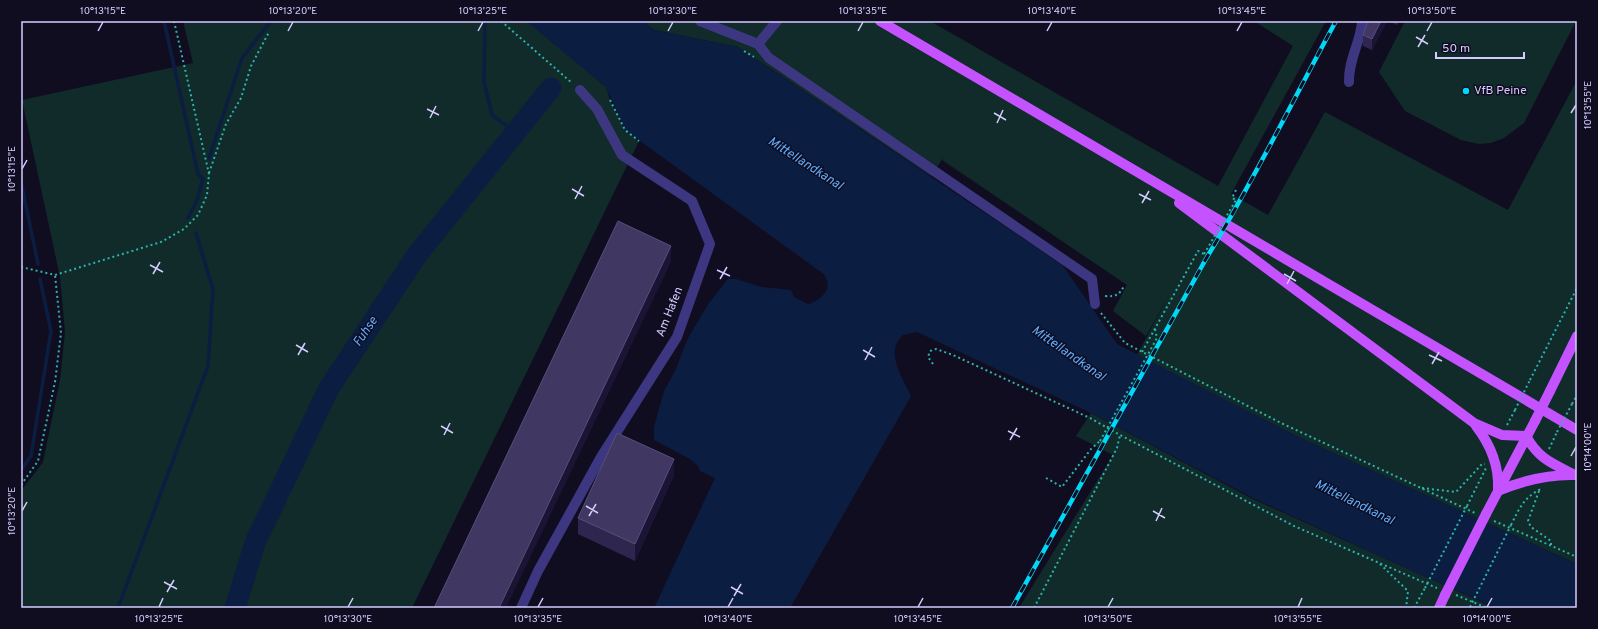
<svg xmlns="http://www.w3.org/2000/svg" width="1598" height="629" viewBox="0 0 1598 629" font-family="Overpass,sans-serif">
<style>
.green{fill:#102b2a}
.water{fill:#0b1e42}
.lines{fill:none;stroke-linecap:round;stroke-linejoin:round}
.stream{stroke:#0b1e42;stroke-width:3.5}
.river{stroke:#0b1e42;stroke-width:21}
.path{stroke:#2db3ae;stroke-width:2;stroke-dasharray:2 3;stroke-linecap:butt}
.minor{stroke:#3c3780;stroke-width:10}
.major{stroke:#c453ff;stroke-width:10}
.rail-casing{stroke:#00d8f7;stroke-width:4.5}
.rail{stroke:#110d21;stroke-width:3;stroke-dasharray:9;stroke-linecap:butt}
.path-bridge{stroke:#2db3ae;stroke-width:2;stroke-dasharray:2 3;stroke-linecap:butt}
.major-bridge{stroke:#c453ff;stroke-width:10}
.wall{fill:#2e264f}
.shaded-wall{fill:#1b1435}
.building{fill:#403762;stroke:#574f7b}
.ticks{fill:none;stroke:#d4ccff;stroke-width:1.5}
.poi-dot{fill:#00d8f7;stroke:#110d21;stroke-width:1.5}
.labels{text-anchor:middle;dominant-baseline:central;stroke-width:3;stroke-linejoin:round;paint-order:stroke}
.poi-label{font-size:12px;fill:#d4ccff;stroke:#110d21;text-anchor:start}
.street-label{font-size:12px;fill:#d4ccff;stroke:#110d21}
.water-label{font-size:13px;font-style:italic;fill:#5aaeff;stroke:#110d21}
.neatline{fill:none;stroke:#d4ccff;stroke-width:1.5}
.ticks-label{font-size:10px;text-anchor:middle;fill:#d4ccff}
</style>
<rect width="100%" height="100%" fill="#110d21"/>
<!-- green -->
<g class="green">
<path d="M183,21h344l79,66 4,13 15,30 14,11 -227,467h-391v-117l22,-29 17,-82 5,-48 -5,-55 -38,-177 171,-37z"/>
<path d="M643,21h287l288,165 75,-140 -39,-25h72l-95,173 37,21 57,-103 183,98 69,-130v484l-281,-128 -159,-81 32,-60 -23,41 -33,-25 14,-26 -185,-125 3,-5 -14,21 -193,-129 -84,-17z"/>
<path d="M1405,21h171l-52,102 -20,15 -13,5 -12,1 -18,-4 -56,-29 -26,-39z"/>
<path d="M1091,413l160,85 244,110h-476l94,-153 -37,-19z"/>
</g>
<!-- water -->
<path class="water" d="M526,21h117l11,9 84,17 302,203 23,16 54,78 179,92 281,128v44h-80l-78,-34 -166,-76 -162,-85 -174,-81 -14,3c-19,17 -1,42 8,61l-121,212h-136l61,-130 -15,-7 -2,-5 -8,-7 -36,-19v-13l10,-36 11,-20 13,-33 21,-35 19,-24h8l25,8 30,3 3,7 14,7c10,-2 25,-14 18,-26 -2,-5 -8,-8 -12,-11l-189,-137 -19,-43z"/>
<g class="lines">
<!-- stream -->
<g class="stream">
<path d="M164,21l34,153 5,5 -6,21 -9,18"/>
<path d="M485,21l-1,61 8,33 23,17"/>
<path d="M209,158l33,-100 29,-37"/>
<path d="M21,182l17,82"/>
<path d="M21,470l10,-14 20,-125 -11,-52"/>
<path d="M118,608l90,-242 5,-77 -17,-56"/>
</g>
<!-- river -->
<path class="river" d="M235,608l20,-65 74,-155 88,-133 134,-167"/>
<!-- path -->
<g class="path">
<path d="M501,21l71,62"/>
<path d="M744,51l10,6"/>
<path d="M610,100l15,30 14,11"/>
<path d="M209,173l17,-49 15,-26 10,-32 18,-34"/>
<path d="M1236,190l-4,8 4,2"/>
<path d="M21,267l34,8 106,-33 23,-13 14,-14 9,-20 2,-21 -35,-153"/>
<path d="M1105,296c11,1 14,-1 19,-10"/>
<path d="M1101,313l24,30 156,80 194,90"/>
<path d="M1155,329l2,9"/>
<path d="M1142,352l56,-101 6,3"/>
<path d="M933,364l-5,-7 2,-6 6,-2 17,6 137,63 30,17 174,91 143,62"/>
<path d="M1530,380l47,-92"/>
<path d="M1572,404l5,-9"/>
<path d="M1507,425l8,-15"/>
<path d="M1549,449l8,-17"/>
<path d="M1046,478l16,9 29,-38 9,-8"/>
<path d="M21,485l17,-24 17,-79 6,-49 -6,-58"/>
<path d="M1422,488l34,4 26,-28h3"/>
<path d="M1539,491l-11,30 3,6 20,14v5"/>
<path d="M1467,506l19,-38"/>
<path d="M1494,521l83,36"/>
<path d="M1511,525c8,-16 13,-28 30,-36"/>
<path d="M1380,564l28,27 -2,17"/>
<path d="M1456,595l31,13"/>
<path d="M1034,608l83,-160 3,-13"/>
<path d="M1414,608l11,-20"/>
<path d="M1470,608v-1"/>
</g>
<!-- minor -->
<g class="minor">
<path d="M700,21l58,23 11,14 323,221 3,25"/>
<path d="M758,44l19,-23"/>
<path d="M1349,82c-1,-22 12,-40 13,-61"/>
<path d="M521,608l17,-37 63,-114 76,-120 33,-93 -18,-43 -70,-46 -25,-46 -17,-19"/>
</g>
<!-- major -->
<g class="major">
<path d="M880,21l697,409"/>
<path d="M1179,203l295,220 28,12 24,1"/>
<path d="M1550,391l27,-55"/>
<path d="M1476,426c14,18 23,40 22,63"/>
<path d="M1526,436c12,22 25,27 47,38"/>
<path d="M1498,491c26,-11 50,-17 78,-16"/>
<path d="M1486,514l49,-93"/>
<path d="M1439,608l6,-13"/>
</g>
<!-- rail casing -->
<g class="rail-casing">
<path id="rail" d="M1012,608l195,-351c47,-77 86,-157 129,-236"/>
</g>
<!-- rail -->
<use href="#rail" class="rail"/>
<!-- path-bridge -->
<g class="path-bridge">
<path d="M1204,254l32,-54"/>
<path d="M1515,410l15,-30"/>
<path d="M1557,432l15,-28"/>
<path d="M1100,441l57,-103"/>
<path d="M1425,588l42,-82"/>
<path d="M1470,607l41,-82"/>
</g>
<!-- major-bridge -->
<g class="major-bridge">
<path d="M1535,421l15,-30"/>
<path d="M1445,595l41,-81"/>
</g>
</g>
<!-- wall -->
<g class="wall">
<path d="M1368,21h19l-15,29 -9,-4v-11z"/>
<path d="M1389,21h10l-2,4z"/>
<path d="M674,475l-39,86 -57,-27v-16z"/>
</g>
<!-- shaded-wall -->
<g class="shaded-wall">
<path d="M1381,21h6l-15,29v-11z"/>
<path d="M671,246v16l-165,346h-7z"/>
<path d="M674,459v16l-39,86v-17z"/>
</g>
<!-- building -->
<g class="building">
<path d="M1368,21h13l-9,18 -9,-4z"/>
<path d="M618,221l53,25 -172,362h-65z"/>
<path d="M617,433l57,26 -39,85 -57,-26z"/>
</g>
<!-- ticks -->
<path class="ticks" d="M98,31l5,-9M288,31l5,-9M478,31l5,-9M668,31l5,-9M858,31l5,-9M1047,31l5,-9M1237,31l5,-9M1427,31l5,-9M1416,37l12,7M1418,47l7,-12M427,109l12,6M994,113l12,7M1571,113l5,-8M430,118l6,-12M997,123l6,-13M22,169l5,-9M572,189l12,7M1139,194l12,6M575,199l7,-13M1142,203l7,-12M150,265l13,7M717,270l13,6M153,274l7,-12M1284,274l12,7M720,279l7,-12M1287,284l7,-13M296,345l12,7M863,350l12,7M298,355l7,-12M1429,355l13,6M865,360l7,-13M1432,364l7,-12M441,426l12,7M1008,431l12,6M444,435l6,-12M1010,440l7,-12M1571,456l5,-9M586,506l12,7M22,511l5,-9M1153,511l12,7M589,516l7,-12M1156,521l6,-13M164,582l13,7M731,587l12,7M167,592l7,-12M734,596l7,-12M159,607l4,-9M348,607l5,-9M538,607l5,-9M728,607l5,-9M918,607l5,-9M1108,607l5,-9M1298,607l4,-9M1487,607l5,-9"/>
<!-- markers -->
<circle class="poi-dot" cx="1466" cy="91" r="4"/>
<g class="labels">
<!-- poi labels -->
<g class="poi-label">
<text x="1474" y="91">VfB Peine</text>
</g>
<!-- street labels -->
<g class="street-label">
<text transform="translate(670 312) rotate(-68)">Am Hafen</text>
</g>
<!-- water labels -->
<g class="water-label">
<text transform="translate(805 164) rotate(33)">Mittellandkanal</text>
<text transform="translate(366 332) rotate(-56)">Fuhse</text>
<text transform="translate(1068 354) rotate(35)">Mittellandkanal</text>
<text transform="translate(1354 503) rotate(26)">Mittellandkanal</text>
</g>
</g>
<!-- border -->
<rect width="1598" height="629" fill="none" stroke="#110d21" stroke-width="44"/>
<!-- scale -->
<path d="M1436 52v6h88v-6" fill="none" stroke="#d4ccff" stroke-width="2"/>
<text x="1442" y="52" font-size="12" fill="#d4ccff" stroke="#110d21" stroke-width="3" paint-order="stroke">50 m</text>
<rect x="22" y="22" width="1554" height="585" class="neatline"/>
<g class="ticks-label">
<text x="103" y="14">10°13'15"E</text>
<text x="293" y="14">10°13'20"E</text>
<text x="483" y="14">10°13'25"E</text>
<text x="673" y="14">10°13'30"E</text>
<text x="863" y="14">10°13'35"E</text>
<text x="1052" y="14">10°13'40"E</text>
<text x="1242" y="14">10°13'45"E</text>
<text x="1432" y="14">10°13'50"E</text>
<text transform="translate(1587 105) rotate(-90)" y="4">10°13'55"E</text>
<text transform="translate(11 169) rotate(-90)" y="4">10°13'15"E</text>
<text transform="translate(1587 447) rotate(-90)" y="4">10°14'00"E</text>
<text transform="translate(11 511) rotate(-90)" y="4">10°13'20"E</text>
<text x="159" y="622">10°13'25"E</text>
<text x="348" y="622">10°13'30"E</text>
<text x="538" y="622">10°13'35"E</text>
<text x="728" y="622">10°13'40"E</text>
<text x="918" y="622">10°13'45"E</text>
<text x="1108" y="622">10°13'50"E</text>
<text x="1298" y="622">10°13'55"E</text>
<text x="1487" y="622">10°14'00"E</text>
</g>
</svg>
